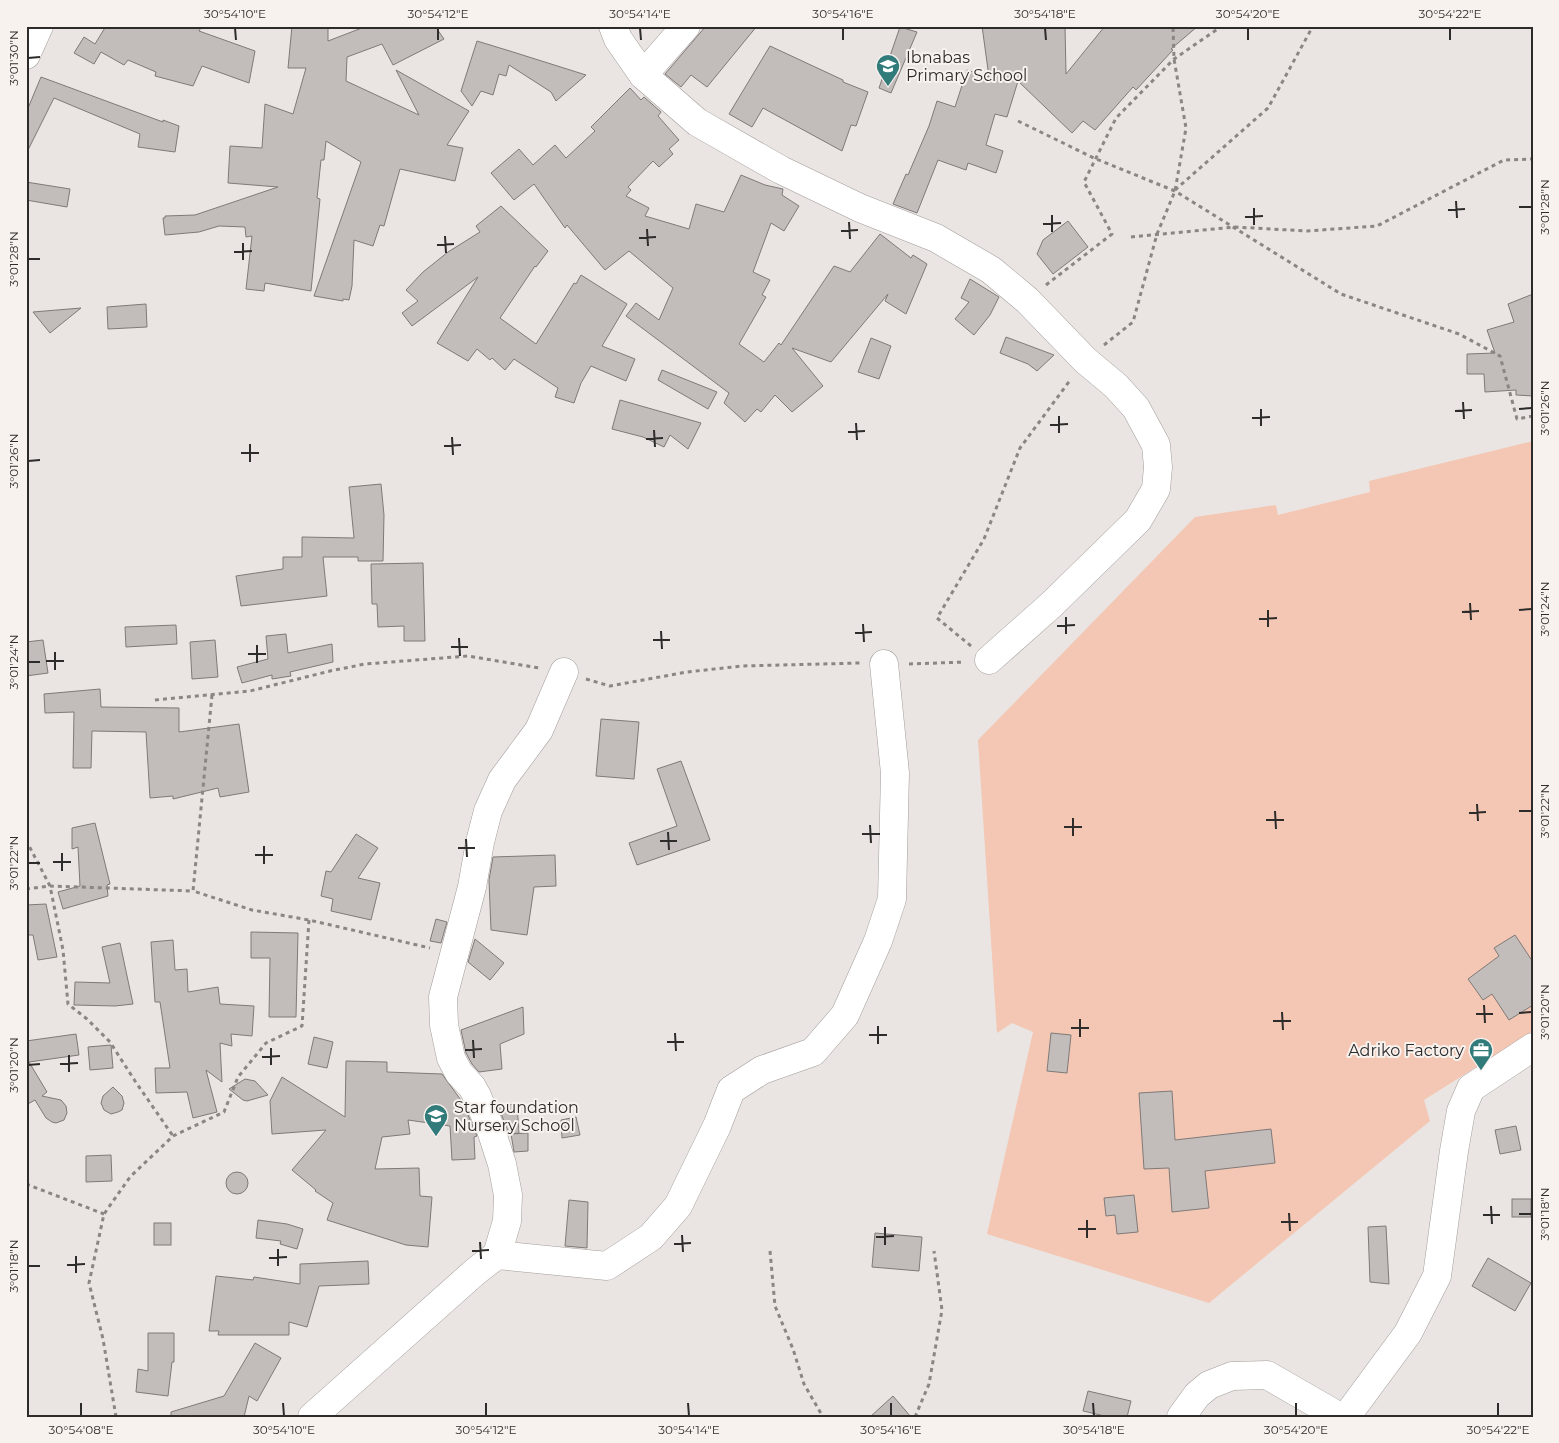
<svg xmlns="http://www.w3.org/2000/svg" width="1559" height="1443" viewBox="0 0 1559 1443" font-family="Montserrat,sans-serif">
<style>
.green{fill:#f3c7b3}
.building{fill:#c2bcba;stroke:#7f7a78}
.lines{fill:none;stroke-linecap:round;stroke-linejoin:round}
.minor-casing{stroke:#a29d9b;stroke-width:29}
.path{stroke:#898684;stroke-width:3;stroke-dasharray:4 4;stroke-linecap:butt}
.minor{stroke:#fff;stroke-width:28}
.ticks{fill:none;stroke:#2e2c2b;stroke-width:2}
.labels{text-anchor:middle;dominant-baseline:central;stroke-width:4;stroke-linejoin:round;paint-order:stroke}
.poi-label{font-size:16px;fill:#2e2c2b;stroke:#f8f2ef;text-anchor:start}
.neatline{fill:none;stroke:#2e2c2b;stroke-width:2}
.ticks-label{font-size:12px;text-anchor:middle;fill:#2e2c2b}
</style>
<rect width="100%" height="100%" fill="#eae5e2"/>
<!-- green -->
<path class="green" d="M1533,441v590l-109,69 6,21 -221,182 -222,-69 46,-202 -21,-9 -15,10 -19,-293 217,-223 81,-12 2,10 92,-23 -1,-11z"/>
<!-- building -->
<g class="building">
<path d="M106,26h96l-3,5 56,20 -6,32 -47,-17 -9,20 -38,-10 1,-4 -28,-12 -4,5 -23,-13 -7,12 -20,-11 10,-16 11,7z"/>
<path d="M292,26h36v15l39,-15h68l9,13 -51,26 -11,-21 -35,13 -1,24 73,34 -23,-45 73,41 -22,34 16,3 -8,33 -55,-12 -16,57 -4,-1 -7,21 -19,-6 -2,46 -3,14 -6,-1v2l-29,-5 47,-134 -35,-21 -2,19h-3l-4,38 3,1 -9,92 -46,-8 -1,8 -18,-2 6,-53 -6,1 -1,-10 -26,-1 -20,6 -34,3 -2,-17h2v-2l30,-1 83,-28 -50,-4 2,-37 32,2 3,-44 28,10 13,-46h-18z"/>
<path d="M706,26h51l-50,61 -16,-12 -10,12 -16,-13z"/>
<path d="M982,26h83l1,48 39,-48h93l-27,23 2,1 -37,40 -3,-3 -38,43 -12,-9 -11,12 -54,-52 -11,36 -12,-3 -9,31 17,6 -7,22 -28,-10 -2,7 -28,-10 -21,53 -24,-9 13,-30 2,1 21,-49 8,-25 18,6 12,-37 22,7z"/>
<path d="M900,27l17,5 -26,61 -12,-5z"/>
<path d="M477,41l36,11 73,23 -30,26 -5,-9 -42,-27 -3,11 -7,-2 -6,21 -12,-4 -9,15 -11,-15z"/>
<path d="M770,46l73,34v2l25,10 -12,34 -5,-1 -9,26 -79,-43 -11,19 -23,-13z"/>
<path d="M41,77l122,45v-2l16,6 -4,26 -37,-5 2,-13 -86,-36 -28,56v-41z"/>
<path d="M630,88l11,12 3,-3 17,15 -3,4 21,24 -10,9 4,5 -14,13 -6,-6 -25,26 3,3 -5,6 23,12 -4,8 44,13 7,-25 28,8 17,-37 24,10 18,4 -1,6 17,11 -15,25 -13,-8 -18,49 17,8 -8,15 4,2 -27,47 25,18 15,-19 2,2 53,-79 16,6 30,-38 31,24 2,-3 14,9 -21,50 -21,-13 3,-7 -57,68 -39,-14 31,38 -31,26 -17,-17 -14,17 -4,-3 -12,13 -21,-19 5,-10 -103,-77 10,-13 23,17 14,-32 -44,-37 -24,19 -38,-45 -2,3 -31,-44 -20,16 -23,-27 28,-24 14,16 22,-20 11,13 29,-27 -4,-4z"/>
<path d="M26,182l44,7 -3,18 -41,-7z"/>
<path d="M501,206l47,45 -12,16 -1,-1 -35,52 36,26 38,-61 2,1 5,-9 46,29 -25,42 33,13 -9,22 -35,-15 -10,17 -7,20 -19,-6 3,-9 -44,-29 -9,11 -13,-12 -2,2 -13,-11 -9,12 -31,-18 41,-66 -66,49 -10,-13 16,-12 -12,-11 17,-18 25,-20 32,-20 -4,-6z"/>
<path d="M1068,221l20,26 -35,27 -16,-20 6,-14z"/>
<path d="M970,279l29,18 -9,18 -16,20 -19,-16 14,-17 -8,-4z"/>
<path d="M1533,294v102l-17,-1v-5l-31,2 -1,-18h-17v-20l28,-1 -8,-23 27,-8 -6,-18z"/>
<path d="M146,304l1,23 -39,2 -1,-22z"/>
<path d="M81,308l-31,25 -17,-21z"/>
<path d="M1006,337l48,18 -17,16 -9,-7 -28,-11z"/>
<path d="M871,338l20,8 -12,33 -21,-7z"/>
<path d="M662,370l55,22 -9,17 -50,-29z"/>
<path d="M620,400l81,23 -13,26 -18,-14 -6,12 -21,-10 -31,-8z"/>
<path d="M381,484l3,31 -1,46h-25v-4h-35l4,39 -86,10 -5,-30 47,-7v-12h19v-20l52,1 -5,-51z"/>
<path d="M423,563l2,78h-21v-15l-26,1 -1,-23h-5l-1,-40z"/>
<path d="M176,625l1,19 -51,3 -1,-20z"/>
<path d="M286,634l2,19 44,-9 1,18 -43,10 1,4 -19,3v-4l-30,8 -5,-16 31,-8 -2,-23z"/>
<path d="M43,640l5,33 -22,3v-34z"/>
<path d="M215,640l3,37 -26,2 -2,-37z"/>
<path d="M100,689l1,18 78,1v24l60,-8 10,68 -29,5 -2,-9 -45,11v-3l-23,2 -4,-66 -54,-1 -1,37h-18l1,-56 -29,1 -1,-19z"/>
<path d="M601,719l38,3 -5,57 -38,-3z"/>
<path d="M681,761l29,79 -73,25 -8,-22 48,-17 -20,-57z"/>
<path d="M95,823l15,61 -3,1 1,11 -45,13 -5,-17 22,-6 -2,-39 -6,2v-21z"/>
<path d="M356,834l22,14 -20,30 22,5 -9,37 -40,-9 2,-12 -12,-3 5,-25 5,1z"/>
<path d="M555,855l1,31 -22,1 -7,48 -36,-5 -2,-50 4,-23z"/>
<path d="M46,904l11,53 -19,3 -5,-25h-6l-1,-30z"/>
<path d="M436,919l11,3 -6,21 -11,-2z"/>
<path d="M251,932l47,1 -2,84h-27l1,-59h-19z"/>
<path d="M1515,935l18,27v43l-24,15 -17,-26 -9,6 -15,-21 31,-23 -5,-8z"/>
<path d="M475,939l29,24 -14,17 -22,-18z"/>
<path d="M173,940l2,30 12,-1 1,23 30,-5 2,17 34,2 -2,30 -21,-2 1,12 -12,-3 2,39 -16,-12 11,42 -24,6 -6,-26 -31,1 -1,-25h15l-10,-66h-5l-4,-60z"/>
<path d="M120,943l13,61 -18,2 -41,-1 1,-23 35,1 -8,-36z"/>
<path d="M523,1007l1,27 -24,10 2,25 -23,3 -7,-8 -6,-11 -5,-23z"/>
<path d="M1051,1033l20,2 -4,38 -20,-2z"/>
<path d="M76,1034l3,21 -50,7 18,30 -5,4 19,4 5,6 1,7 -3,7 -8,3 -4,-1 -6,-4 -11,-18 -9,5v-64z"/>
<path d="M314,1037l19,5 -6,26 -19,-4z"/>
<path d="M111,1045l2,23 -23,2 -2,-23z"/>
<path d="M346,1061l41,1v10l55,2 21,29 14,33 -3,1 1,22 -23,1 -2,-34 -42,-6 2,14 -28,3 -7,32 44,-1 1,28 12,1 -4,50 -22,-2 -79,-25 6,-17 -18,-12 1,-1 -24,-20 34,-40 -54,4 -2,-33 12,-24 63,40z"/>
<path d="M245,1079l10,2 13,14 -21,6 -4,-1 -14,-11z"/>
<path d="M113,1087l9,9 2,7 -2,7 -4,2 -7,2 -7,-4 -3,-7 2,-7z"/>
<path d="M1172,1091l3,49 96,-11 4,34 -70,8 4,37 -37,4 -3,-44 -25,1 -5,-76z"/>
<path d="M517,1104l2,29 -8,1 17,-1v18l-14,1 -3,-18h-2l-11,-28z"/>
<path d="M576,1117l4,18 -18,3 -1,-18z"/>
<path d="M1516,1126l5,24 -21,4 -5,-24z"/>
<path d="M111,1155l1,26 -26,1v-26z"/>
<circle cx="237" cy="1183" r="11"/>
<path d="M1134,1195l4,37 -21,2 -2,-19 -9,1 -2,-18z"/>
<rect x="1512" y="1199" width="19" height="18"/>
<path d="M569,1200l19,2 -1,46 -22,-2z"/>
<path d="M258,1220l29,4 16,5 -6,20 -17,-5 1,-3 -25,-3z"/>
<rect x="154" y="1223" width="17" height="22"/>
<path d="M1386,1226l3,58 -19,-2 -2,-55z"/>
<path d="M875,1233l47,4 -3,34 -47,-4z"/>
<path d="M1488,1258l43,25 -16,28 -43,-25z"/>
<path d="M368,1261l1,23 -50,2 -12,41 -18,-5v13h-71l1,-4h-10l7,-55 37,4 1,-3 46,7v-20z"/>
<path d="M148,1333h26v29h-2l-4,34 -32,-4 2,-23 10,2z"/>
<path d="M255,1343l26,15 -24,43 -8,-5 -5,21h-73v-5l53,-16z"/>
<path d="M1088,1391l43,10 -4,16h-18l-26,-6z"/>
<path d="M893,1396l18,21h-41z"/>
</g>
<g class="lines">
<!-- minor casing -->
<g class="minor-casing">
<g id="minor">
<path d="M613,26l5,13 25,36 54,47 84,48 79,38 76,30 55,32 36,30 58,60 31,26 20,22 20,37 2,22 -2,22 -18,31 -87,85 -62,55"/>
<path d="M26,55l13,-29"/>
<path d="M643,75l43,-49"/>
<path d="M497,1255l110,11 44,-29 27,-31 39,-80 14,-36 31,-20 51,-18 32,-37 33,-74 14,-42 3,-126 -11,-109"/>
<path d="M312,1417l164,-146 21,-16 10,-34 1,-26 -6,-31 -11,-34 -14,-34 -5,-9 -13,-14 -8,-15 -7,-33 -1,-28 29,-110 8,-45 8,-31 14,-31 37,-50 25,-58"/>
<path d="M1181,1417l16,-22 12,-10 23,-9 35,-1 73,42"/>
<path d="M1346,1417l62,-84 29,-57 17,-125 7,-40 10,-23 62,-41"/>
</g>
</g>
<!-- path -->
<g class="path">
<path d="M1018,121l78,38 79,32 166,103 118,40 41,22 17,63 16,-3"/>
<path d="M1175,190l93,-82 45,-82"/>
<path d="M1131,237l104,-10 72,4 70,-5 127,-66 29,-1"/>
<path d="M1046,285l66,-51 -28,-52 32,-64 58,-59 48,-33"/>
<path d="M1104,345l29,-23 24,-88 18,-43 11,-63 -12,-69 -1,-33"/>
<path d="M971,646l-34,-28 47,-79 36,-91 51,-69"/>
<path d="M909,664l56,-2"/>
<path d="M586,679l24,7 77,-14 55,-6 118,-3"/>
<path d="M212,695l-19,196 59,19 57,10 121,28"/>
<path d="M155,700l95,-9 80,-20 35,-7 103,-8 71,12"/>
<path d="M26,840l24,46 13,64 5,54 19,15 23,23 25,39 38,55"/>
<path d="M26,889l24,-3 143,5"/>
<path d="M26,1184l78,30"/>
<path d="M770,1251l5,55 18,43 11,35 19,33"/>
<path d="M116,1417l-13,-78 -14,-56 15,-69 26,-37 43,-41 51,-24 14,-35 28,-34 36,-17 7,-106"/>
<path d="M915,1417l14,-33 13,-74 -8,-59"/>
</g>
<!-- minor -->
<use href="#minor" class="minor"/>
</g>
<!-- ticks -->
<path class="ticks" d="M235,28l1,12M438,28v12M640,28l1,12M843,28v12M1045,28l1,12M1248,28v12M1450,28v12M28,58l12,-1M1456,201l1,17M1519,207h13M1254,208v17M1448,210l17,-1M1052,215v17M1245,217l18,-1M849,222l1,17M1043,224l18,-1M647,229l1,17M841,231l17,-1M445,236l1,17M639,238l17,-1M243,243v17M437,245l17,-1M234,252l18,-1M28,259h12M1463,402l1,17M1261,409v17M1519,409l13,-1M1455,411l17,-1M1059,416v17M1252,418l18,-1M856,423l1,17M1050,425l18,-1M654,430l1,17M848,432l17,-1M452,437l1,18M646,439l17,-1M250,444v18M444,446l17,-1M241,453h18M28,461l12,-1M1470,603l1,17M1268,610v17M1519,610l13,-1M1462,612l17,-1M1066,617v17M1259,619l18,-1M863,624l1,18M1057,626l18,-1M661,631l1,18M855,633l17,-1M459,638l1,18M653,640h17M257,645v18M451,647h17M55,652v18M248,654h18M46,661h18M28,662h12M1477,804l1,17M1275,811l1,18M1519,811h13M1469,813l17,-1M1073,818v18M1266,820h18M870,825l1,18M1064,827h18M668,832l1,18M862,834h18M466,839l1,18M660,841h17M264,846v18M458,848h17M62,853v18M255,855h18M53,862h18M28,863h12M1484,1005l1,18M1282,1012l1,18M1519,1013l13,-1M1476,1014h17M1080,1019v18M1273,1021h18M878,1026v18M1071,1028h18M675,1033l1,18M869,1035h18M473,1040l1,18M667,1042h17M271,1048v17M465,1050l17,-1M69,1055v17M262,1057l18,-1M60,1064l18,-1M28,1065l12,-1M1491,1206l1,18M1289,1213l1,18M1519,1214h13M1483,1215h17M1087,1220v18M1281,1222h17M885,1227v18M1078,1229h18M682,1235l1,17M876,1237l18,-1M480,1242l1,17M674,1244l17,-1M278,1249v17M472,1251l17,-1M76,1256v17M269,1258l18,-1M67,1265l18,-1M28,1266h12M81,1403v13M283,1403l1,13M486,1403v13M688,1403l1,13M891,1403v13M1093,1403l1,13M1296,1403v13M1498,1403v13"/>
<!-- icons -->
<defs>
<g id="school-pin" transform="scale(1.25)"><path d="M0 17L-7.5 6A9.5 9.5 0 1 1 7.5 6Z" fill="#317b7b" stroke="#f8f2ef"/><path d="M0-5L7-2L0 1L-7-2ZM-4 1L0 2.5L4 1V4Q0 6-4 4Z" fill="#fff"/></g>
<g id="office-pin" transform="scale(1.25)"><path d="M0 17L-7.5 6A9.5 9.5 0 1 1 7.5 6Z" fill="#317b7b" stroke="#f8f2ef"/><path d="M-6-3h4V-5.5h4V-3h4V5H-6ZM-1-4.5V-3h2v-1.5ZM-6 0V1H6V0Z" fill="#fff"/></g>
</defs>
<g fill-rule="evenodd">
<use href="#school-pin" x="888" y="66"/>
<use href="#office-pin" x="1481" y="1050"/>
<use href="#school-pin" x="436" y="1116"/>
</g>
<g class="labels">
<!-- poi labels -->
<g class="poi-label">
<text x="906" y="57">Ibnabas<tspan x="906" dy="18">Primary School</tspan></text>
<text x="1464" y="1050" text-anchor="end">Adriko Factory</text>
<text x="454" y="1107">Star foundation<tspan x="454" dy="18">Nursery School</tspan></text>
</g>
</g>
<!-- border -->
<rect width="1559" height="1443" fill="none" stroke="#f8f2ef" stroke-width="55"/>
<rect x="28" y="28" width="1504" height="1388" class="neatline"/>
<g class="ticks-label">
<text x="235" y="18">30°54'10"E</text>
<text x="438" y="18">30°54'12"E</text>
<text x="640" y="18">30°54'14"E</text>
<text x="843" y="18">30°54'16"E</text>
<text x="1045" y="18">30°54'18"E</text>
<text x="1248" y="18">30°54'20"E</text>
<text x="1450" y="18">30°54'22"E</text>
<text transform="translate(14 58) rotate(-90)" y="4">3°01'30"N</text>
<text transform="translate(1545 207) rotate(-90)" y="4">3°01'28"N</text>
<text transform="translate(14 259) rotate(-90)" y="4">3°01'28"N</text>
<text transform="translate(1545 408) rotate(-90)" y="4">3°01'26"N</text>
<text transform="translate(14 461) rotate(-90)" y="4">3°01'26"N</text>
<text transform="translate(1545 609) rotate(-90)" y="4">3°01'24"N</text>
<text transform="translate(14 662) rotate(-90)" y="4">3°01'24"N</text>
<text transform="translate(1545 811) rotate(-90)" y="4">3°01'22"N</text>
<text transform="translate(14 863) rotate(-90)" y="4">3°01'22"N</text>
<text transform="translate(1545 1012) rotate(-90)" y="4">3°01'20"N</text>
<text transform="translate(14 1065) rotate(-90)" y="4">3°01'20"N</text>
<text transform="translate(1545 1214) rotate(-90)" y="4">3°01'18"N</text>
<text transform="translate(14 1266) rotate(-90)" y="4">3°01'18"N</text>
<text x="81" y="1434">30°54'08"E</text>
<text x="284" y="1434">30°54'10"E</text>
<text x="486" y="1434">30°54'12"E</text>
<text x="689" y="1434">30°54'14"E</text>
<text x="891" y="1434">30°54'16"E</text>
<text x="1094" y="1434">30°54'18"E</text>
<text x="1296" y="1434">30°54'20"E</text>
<text x="1498" y="1434">30°54'22"E</text>
</g>
</svg>
